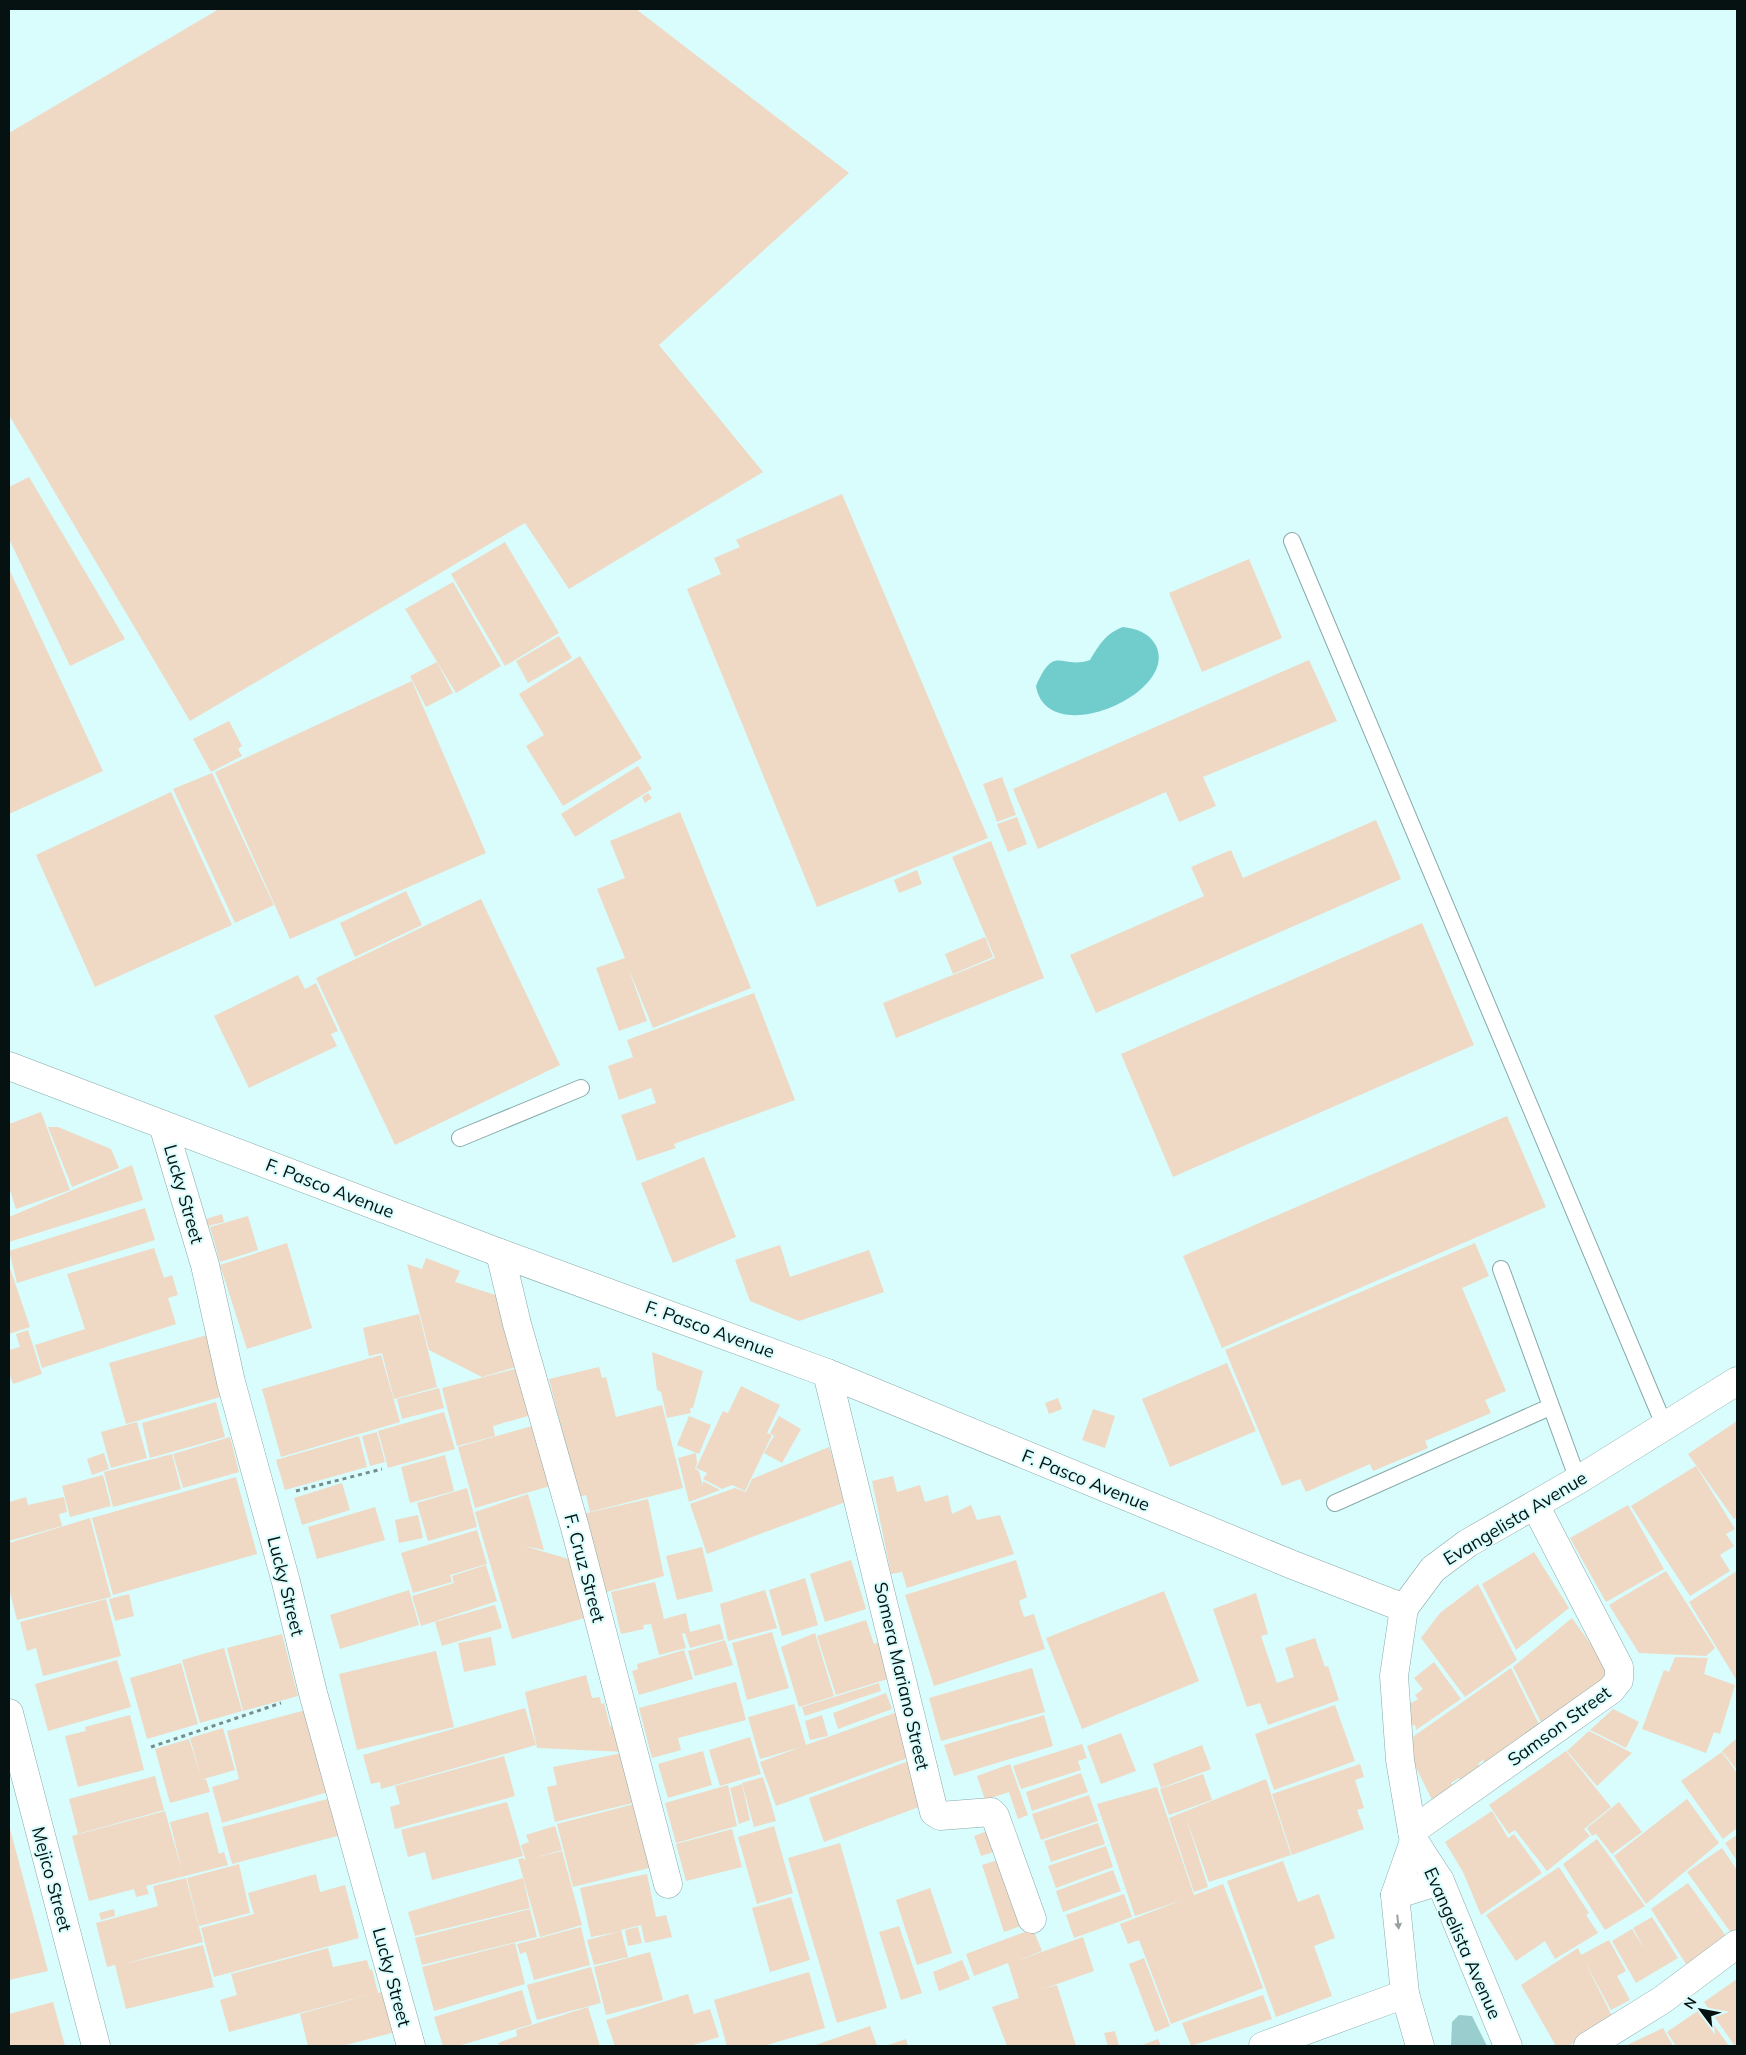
<svg xmlns="http://www.w3.org/2000/svg" width="1746" height="2055" viewBox="0 0 1746 2055" font-family="Mulish,sans-serif">
<style>
.green{fill:#9acece}
.water{fill:#71cccc}
.building{fill:#efd9c5}
.lines{fill:none;stroke-linecap:round;stroke-linejoin:round}
.lane-casing{stroke:#88a9a9;stroke-width:18}
.street-casing{stroke:#88a9a9;stroke-width:29}
.secondary-casing{stroke:#88a9a9;stroke-width:29}
.path{stroke:#758d8d;stroke-width:3;stroke-dasharray:4 4;stroke-linecap:butt}
.lane{stroke:#fff;stroke-width:16}
.street{stroke:#fff;stroke-width:28}
.secondary{stroke:#fff;stroke-width:28}
.oneway{fill:#9ba0a0}
.labels{text-anchor:middle;dominant-baseline:central;stroke-width:4;stroke-linejoin:round;paint-order:stroke}
.street-label{font-size:18px;fill:#061212;stroke:#d9fcfc}
</style>
<rect width="100%" height="100%" fill="#d9fcfc"/>
<!-- green -->
<path class="green" d="M1459,2015l13,1 15,30h-36l1,-24z"/>
<!-- water -->
<path class="water" d="M1123,627c13,2 25,5 32,17 28,48 -108,108 -119,42 19,-43 24,-16 54,-26 10,-16 15,-26 33,-33z"/>
<!-- building -->
<g class="building">
<path d="M219,9h417l213,164 -190,172 104,127 -194,117 -44,-66 -335,198 -181,-306v-282z"/>
<path d="M29,477l96,162 -55,27 -61,-127v-52z"/>
<path d="M842,494l146,344 -171,69 -130,-318 34,-15 -7,-16 26,-11 -4,-7z"/>
<path d="M505,542l54,91 -54,33 -54,-92z"/>
<path d="M1249,559l33,79 -80,34 -33,-79z"/>
<path d="M9,569l94,202 -94,43z"/>
<path d="M453,582l48,84 -45,27 -51,-84z"/>
<path d="M559,636l13,22 -44,25 -12,-22z"/>
<path d="M580,656l62,102 -79,48 -37,-60 18,-11 -25,-41z"/>
<path d="M1309,660l28,61 -134,56 13,29 -37,16 -13,-30 -128,57 -25,-60z"/>
<path d="M437,662l16,31 -27,14 -16,-31z"/>
<path d="M412,681l74,172 -196,86 -75,-167z"/>
<path d="M229,721l13,25 -4,3 4,7 -31,16 -18,-33z"/>
<path d="M638,766l14,23 -77,48 -14,-23z"/>
<path d="M212,773l62,132 -39,18 -62,-134z"/>
<path d="M1002,777l14,38 -19,7 -14,-38z"/>
<path d="M171,792l61,133 -137,62 -59,-132z"/>
<path d="M648,793l4,5 -7,5 -3,-6z"/>
<path d="M680,812l71,176 -98,40 -25,-61 19,54 -28,10 -23,-63 29,-10 -28,-69 28,-11 -15,-37z"/>
<path d="M1017,817l10,27 -19,8 -11,-28z"/>
<path d="M1376,820l25,59 -305,134 -26,-58 134,-59 -13,-29 40,-17 12,28z"/>
<path d="M991,841l53,137 -148,60 -13,-35 112,-45 -43,-101z"/>
<path d="M917,870l5,14 -23,9 -5,-13z"/>
<path d="M406,891l16,34 -67,32 -15,-34z"/>
<path d="M481,899l79,166 -165,80 -79,-167z"/>
<path d="M1422,923l52,122 -301,132 -52,-123z"/>
<path d="M985,937l8,20 -40,17 -8,-20z"/>
<path d="M298,975l7,14 11,-6 22,48 -7,3 6,12 -88,42 -35,-72z"/>
<path d="M754,993l41,107 -121,44 2,4 -39,13 -16,-46 35,-12 -5,-15 -32,12 -11,-34 25,-9 -6,-17z"/>
<path d="M41,1112l29,78 -54,19 -7,-22v-63z"/>
<path d="M1507,1116l39,91 -324,141 -39,-92z"/>
<path d="M48,1127h10l53,22 8,19 -47,19z"/>
<path d="M704,1157l32,80 -63,26 -32,-80z"/>
<path d="M132,1165l11,35 -134,42v-25z"/>
<path d="M145,1208l10,32 -138,43 -8,-32z"/>
<path d="M222,1214l2,8 -16,4 -2,-7z"/>
<path d="M248,1216l10,34 -38,12 -10,-35z"/>
<path d="M287,1243l25,85 -65,21 -27,-84z"/>
<path d="M1475,1243l14,33 -27,12 44,103 -21,9 6,13 -66,28 3,7 -55,23 -3,-7 -64,28 -6,-13 -18,7 -57,-136z"/>
<path d="M780,1245l10,32 79,-27 15,42 -85,29 -49,-20 -15,-41z"/>
<path d="M154,1248l10,30 8,-3 6,20 -10,3 8,26 -134,44 -7,-23 50,-16 -18,-55z"/>
<path d="M426,1258l34,13 -5,11 53,17 18,65 -44,13 -53,-27 -22,-86 15,5z"/>
<path d="M9,1265l21,62 -21,7z"/>
<path d="M419,1314l18,73 -43,12 -12,-46 -13,3 -6,-28z"/>
<path d="M28,1330l14,44 -29,10 -4,-11v-23l11,-3 -4,-13z"/>
<path d="M207,1335l17,61 -98,28 -17,-61z"/>
<path d="M652,1352l51,19 -10,37h-3l1,5 -24,5 -6,-26 -4,-2z"/>
<path d="M381,1355l19,67 -119,35 -19,-68z"/>
<path d="M1227,1363l29,68 -86,36 -28,-68z"/>
<path d="M526,1366l12,47 -45,13 2,10 -38,10 -15,-58z"/>
<path d="M599,1367l3,11 4,-1 10,40 46,-12 21,83 -93,24 -4,-17 -7,2 -30,-118z"/>
<path d="M741,1386l39,19 -13,28 5,2 -27,56 -13,-6 -10,4 -19,-10 4,-6 -11,-5 27,-57 5,2z"/>
<path d="M439,1388l5,20 -42,11 -5,-20z"/>
<path d="M1058,1398l4,11 -13,5 -4,-11z"/>
<path d="M216,1402l9,35 -75,21 -8,-35z"/>
<path d="M1093,1409l22,7 -10,32 -23,-8z"/>
<path d="M444,1412l11,37 -67,19 -10,-37z"/>
<path d="M689,1416l22,9 -12,29 -22,-9z"/>
<path d="M779,1416l22,13 -19,34 -18,-10 10,-17 2,1 -6,-4z"/>
<path d="M1737,1421v96l-3,2 -46,-65z"/>
<path d="M137,1422l10,36 -36,10 -10,-36z"/>
<path d="M539,1424l18,60 -82,24 -17,-61z"/>
<path d="M377,1432l8,30 -15,4 -8,-30z"/>
<path d="M359,1436l8,31 -82,23 -9,-30z"/>
<path d="M230,1437l9,35 -56,16 -10,-34z"/>
<path d="M829,1447l19,54 -141,53 -17,-50 45,-16 11,4 6,-13z"/>
<path d="M104,1453l5,16 -17,6 -5,-16z"/>
<path d="M696,1453l1,10 -2,6 4,2 4,15v-5l17,9 -31,12 -11,-44z"/>
<path d="M172,1454l9,35 -68,18 -9,-35z"/>
<path d="M445,1455l9,36 -44,12 -9,-36z"/>
<path d="M1696,1466l39,63 -9,5 8,12 -14,9 10,16 -40,25 -59,-90z"/>
<path d="M103,1475l8,31 -41,11 -8,-31z"/>
<path d="M893,1476l4,16 23,-7 5,17 23,-7 4,19 19,-9 6,15 23,-5 14,39 -107,34 -5,-16 -11,2 -19,-93z"/>
<path d="M236,1477l21,77 -144,41 -21,-77z"/>
<path d="M342,1483l8,27 -48,15 -8,-27z"/>
<path d="M467,1488l10,39 -49,14 -11,-38z"/>
<path d="M528,1494l16,56 -20,-4 55,16 16,53 -83,24 -37,-127z"/>
<path d="M26,1497l2,8 36,-8 3,15 -8,2 3,12 -53,15v-39z"/>
<path d="M648,1499l16,77 -61,17 -20,-79z"/>
<path d="M1628,1505l36,64 -58,33 -36,-64z"/>
<path d="M375,1507l10,33 -68,19 -9,-32z"/>
<path d="M418,1515l5,23 -24,5 -4,-23z"/>
<path d="M90,1518l21,79 -94,23 -8,-31v-46z"/>
<path d="M477,1530l10,34 -37,11 2,7 -39,11 -12,-40z"/>
<path d="M702,1547l11,44 -36,9 -11,-44z"/>
<path d="M1534,1552l35,56 -53,42 -34,-66z"/>
<path d="M851,1560l15,49 -41,13 -15,-48z"/>
<path d="M1016,1560l11,37 -8,4 5,16 10,-3 11,35 -111,37 -29,-91z"/>
<path d="M486,1565l11,36 -76,25 -9,-30 42,-13 -2,-7z"/>
<path d="M1666,1571l49,77 -9,8 -67,-3 -30,-48z"/>
<path d="M1737,1571v110l-48,-79z"/>
<path d="M805,1578l13,47 -36,11 -13,-46z"/>
<path d="M655,1582l9,37 22,-6 4,19 30,-8 4,15 -34,9 -5,-15 -3,1 4,14 -27,7 -8,-31 -8,1 1,4 -23,5 -10,-42z"/>
<path d="M1478,1584l39,76 -52,37 -44,-59 19,-25z"/>
<path d="M409,1590l10,35 -79,24 -10,-34z"/>
<path d="M765,1590l12,38 -49,13 -8,-37z"/>
<path d="M1164,1591l35,90 -117,48 -36,-91z"/>
<path d="M1256,1593l12,41 -7,2 16,47 17,-6 -9,-29 30,-10 10,29 3,-1 11,34 -71,25 -8,-22 -13,4 -34,-98z"/>
<path d="M129,1594l5,22 -19,5 -6,-22z"/>
<path d="M106,1599l15,57 -78,20 -7,-28 -9,3 -7,-29z"/>
<path d="M495,1605l7,23 -60,18 -7,-24z"/>
<path d="M1572,1618l44,61 -70,53 -33,-65z"/>
<path d="M866,1620l8,24 6,-2 11,36 -55,17 -19,-59z"/>
<path d="M772,1632l17,56 -42,12 -15,-57z"/>
<path d="M815,1633l19,63 -35,11 -18,-60z"/>
<path d="M282,1634l16,62 -55,15 -16,-63z"/>
<path d="M491,1637l5,28 -32,7 -6,-29z"/>
<path d="M725,1640l8,25 -38,11 -7,-25z"/>
<path d="M224,1648l18,63 -42,12 -18,-63z"/>
<path d="M684,1650l9,29 -54,16 -7,-24 6,-2 -1,-5z"/>
<path d="M436,1651l18,76 -97,23 -18,-76z"/>
<path d="M1675,1657l33,1 -4,16 31,11 -15,49 -6,-2 -8,21 -64,-24 22,-59 5,2z"/>
<path d="M117,1660l14,47 -83,24 -13,-47z"/>
<path d="M1434,1662l27,37 -45,31 -1,-5 -7,1 -2,-20 12,-7 -3,-4 8,-6 -9,-11z"/>
<path d="M181,1663l17,61 -51,15 -17,-61z"/>
<path d="M1032,1668l13,44 -104,29 -12,-43z"/>
<path d="M1511,1668l30,60 -53,39 -5,-7 -5,4 4,6 -19,13 -4,-5 -8,5 5,6 -23,13 -29,-59z"/>
<path d="M586,1675l6,23 8,-1 1,7 3,-1 6,23 10,-1 6,27 -89,-4 -12,-56z"/>
<path d="M736,1682l10,38 -68,18 3,12 -29,8 -13,-50z"/>
<path d="M879,1683l2,8 -76,25 -3,-9z"/>
<path d="M886,1693l6,16 -54,20 -5,-16z"/>
<path d="M794,1704l12,41 94,-34 16,44 -140,51 -16,-44 41,-15 -41,12 -12,-42z"/>
<path d="M1335,1705l20,56 -81,29 -19,-56z"/>
<path d="M525,1708l11,37 -155,44 -1,-7 -9,2 -8,-29z"/>
<path d="M1613,1709l26,13 -13,26 -36,-18z"/>
<path d="M306,1710l29,80 -113,33 -10,-36 27,-8 -12,-48z"/>
<path d="M130,1715l14,55 -66,17 -13,-51 21,-5 -1,-4z"/>
<path d="M822,1715l6,21 -18,4 -5,-19z"/>
<path d="M1044,1715l9,31 -99,30 -10,-31z"/>
<path d="M223,1728l12,42 -35,10 6,-1 4,13 -40,11 -15,-54 34,-10 12,38 -11,-39z"/>
<path d="M1589,1731l43,22 -35,33 -30,-35z"/>
<path d="M1121,1733l15,38 -35,13 -14,-38z"/>
<path d="M750,1737l11,37 -41,12 -11,-36z"/>
<path d="M1737,1738v32l-15,-19z"/>
<path d="M1082,1744l5,14 -9,3 3,9 -60,19 -8,-23z"/>
<path d="M1202,1745l9,24 -50,19 -8,-24z"/>
<path d="M703,1751l9,34 -44,13 -10,-34z"/>
<path d="M1566,1751l45,56 -27,22 6,7 -43,35 -32,-41 -6,4 -20,-29z"/>
<path d="M627,1752l14,49 -86,21 -8,-35 10,-2 -4,-18z"/>
<path d="M1722,1752l15,21v55l-14,11 -42,-58z"/>
<path d="M504,1756l11,40 -120,33 -5,-22 10,-3 -5,-18z"/>
<path d="M914,1759l16,44 -106,39 -15,-44z"/>
<path d="M1010,1764l18,51 -10,4 -9,-27 -24,8 -8,-24z"/>
<path d="M1360,1764l4,13 -9,3 9,28 -7,2 7,19 -72,26 -20,-61z"/>
<path d="M1081,1773l7,19 -56,19 -6,-19z"/>
<path d="M1203,1774l9,26 -43,15 -9,-26z"/>
<path d="M155,1776l9,34 -86,24 -9,-35z"/>
<path d="M763,1777l13,44 -22,6 -12,-44z"/>
<path d="M1266,1779l25,76 -82,27 -23,-64 22,69 -14,5 -25,-74z"/>
<path d="M742,1784l8,36 -11,4 -9,-36z"/>
<path d="M728,1785l9,41 -61,17 -11,-40z"/>
<path d="M1157,1787l37,108 29,-11 40,104 -92,36 -32,-84 -11,4 -8,-20 62,-24 -47,16 -38,-112z"/>
<path d="M1089,1795l9,26 -57,19 -9,-26z"/>
<path d="M331,1798l10,37 -109,29 -10,-37z"/>
<path d="M1687,1799l32,44 -73,61 -32,-48z"/>
<path d="M507,1802l16,54 -91,24 -7,-28 -17,5 -7,-27z"/>
<path d="M642,1802l15,64 -84,21 -16,-63z"/>
<path d="M1619,1802l23,30 -30,22 -16,-20 -4,2 -5,-8z"/>
<path d="M165,1811l17,60 -12,-49 38,-10 11,42 5,-2 4,13 -90,23 8,-2 3,8 -13,3 -2,-8 -45,12 -17,-65z"/>
<path d="M1492,1811l16,27 6,-4 28,39 -61,42 -18,-43 -18,-30z"/>
<path d="M1098,1823l7,21 -54,18 -7,-21z"/>
<path d="M9,1825l39,146 -39,9z"/>
<path d="M555,1826l7,24 -28,8 28,-7 20,74 -42,12 -22,-78 5,-1 3,3 -5,-16 8,-3 -3,-7z"/>
<path d="M774,1826l19,67 -36,11 -19,-67z"/>
<path d="M996,1828l7,21 -22,7 -7,-20z"/>
<path d="M732,1829l10,38 -56,14 -10,-37z"/>
<path d="M1737,1835v26l-12,-18z"/>
<path d="M1597,1839l48,67 -40,24 -42,-66z"/>
<path d="M840,1843l47,165 -50,15 -49,-165z"/>
<path d="M1106,1846l7,21 -57,21 -8,-22z"/>
<path d="M1722,1848l15,22v71l-50,-69z"/>
<path d="M1004,1858l22,66 -22,8 -22,-67z"/>
<path d="M1283,1861l15,41 21,-8 16,44 -21,8 18,50 -56,21 -49,-136z"/>
<path d="M239,1864l11,49 -51,13 -12,-48z"/>
<path d="M1559,1867l30,46 -3,2 12,18 -43,26 -10,-18 -29,20 -30,-46z"/>
<path d="M1113,1870l8,21 -58,21 -7,-21z"/>
<path d="M316,1874l4,18 25,-7 14,53 -145,39 -13,-49 53,-14 -6,-21z"/>
<path d="M647,1874l9,43 10,-2 6,22 -27,6 -4,-18 -20,5 7,27 -34,8 -7,-25 31,-8 -27,5 -11,-49z"/>
<path d="M186,1878l17,64 -79,22 79,-19 11,42 -88,22 -11,-44 -8,2 -11,-44 62,-17 -5,-20z"/>
<path d="M523,1878l7,30 -115,28 -7,-24z"/>
<path d="M1688,1883l43,60 -40,29 -40,-63z"/>
<path d="M930,1888l22,65 -35,12 -21,-65z"/>
<path d="M1124,1894l8,23 -58,21 -8,-23z"/>
<path d="M791,1897l19,63 -40,12 -18,-64z"/>
<path d="M114,1909l1,7 -14,4 -2,-7z"/>
<path d="M530,1909l7,28 -115,28 -7,-27z"/>
<path d="M1652,1917l26,41 -42,25 -24,-42 20,-12 13,21 -12,-22z"/>
<path d="M899,1926l23,67 -21,7 -22,-68z"/>
<path d="M581,1927l9,38 -56,15 -8,-28 -6,2 -3,-10z"/>
<path d="M638,1927l4,16 -14,3 -3,-16z"/>
<path d="M1033,1929l9,22 -25,10 66,-24 11,34 -51,18 14,-4 19,61h-69l-15,-39 27,-9 -11,-35 -34,13 -8,-22z"/>
<path d="M1609,1940l17,31 -9,5 13,24 -19,10 -27,-50 30,60 -46,26h-12l-35,-61 57,-37 3,7z"/>
<path d="M515,1943l10,41 -91,27 -12,-44z"/>
<path d="M328,1948l5,19 34,-7 3,10 2,-1 6,24 15,-4 10,41 -61,16h-34l-8,-32 71,-20 -142,38 -9,-32 17,-5 -6,-21z"/>
<path d="M650,1952l13,48 -57,15 -12,-48z"/>
<path d="M1144,1958l26,68 -15,6 -26,-68z"/>
<path d="M962,1960l8,19 -31,12 -6,-19z"/>
<path d="M591,1967l10,36 -64,17 -10,-35z"/>
<path d="M809,1972l16,56 -62,18h-36l-13,-46z"/>
<path d="M1737,1979v67h-2l-31,-44z"/>
<path d="M522,1990l10,34 -74,22h-15l-9,-29z"/>
<path d="M688,1994l6,20 16,-5 9,28 -29,9h-75l-9,-26z"/>
<path d="M1263,1995l9,24 -81,27 -9,-23z"/>
<path d="M53,2002l12,44h-56v-32z"/>
<path d="M588,2007l12,39h-100l-2,-3 19,-7 -1,-6z"/>
<path d="M1702,2008l27,38h-53l-9,-14z"/>
<path d="M870,2026l7,20h-64z"/>
<path d="M1663,2028l10,18h-48z"/>
<path d="M1115,2031l4,15h-11l-4,-13z"/>
<path d="M906,2039l2,7h-23z"/>
<path d="M1158,2039l3,7h-21z"/>
</g>
<g class="lines">
<!-- lane casing -->
<g class="lane-casing">
<g id="lane">
<path d="M1292,541l373,886"/>
<path d="M460,1138l121,-50"/>
<path d="M1501,1269l77,211"/>
<path d="M1335,1503l215,-96"/>
</g>
</g>
<!-- street casing -->
<g class="street-casing">
<g id="street">
<path d="M163,1125l42,140 26,117 55,200 27,111 98,353"/>
<path d="M500,1253l17,71 57,200 94,360"/>
<path d="M827,1373l107,439 6,4 51,-4 4,4 37,103"/>
<path d="M1412,1831l199,-141 8,-10v-13l-84,-162"/>
<path d="M1395,1895l45,-14"/>
<path d="M1263,2046l142,-52"/>
<path d="M1588,2046l74,-46 75,-56"/>
</g>
</g>
<!-- secondary casing -->
<g class="secondary-casing">
<g id="secondary">
<path d="M9,1066l491,187 327,120 466,192 111,43"/>
<path d="M9,1713l87,333"/>
<path d="M1414,1841l-19,54 10,99 15,52"/>
<path d="M1508,2046l-68,-165 -26,-40 -2,-10 -12,-71 -6,-84 10,-68 29,-39 35,-26 110,-63 159,-99"/>
</g>
</g>
<!-- path -->
<g class="path">
<path d="M296,1491l86,-22"/>
<path d="M151,1747l130,-44"/>
</g>
<!-- lane -->
<use href="#lane" class="lane"/>
<!-- street -->
<use href="#street" class="street"/>
<!-- secondary -->
<use href="#secondary" class="secondary"/>
</g>
<!-- one-way arrows -->
<defs><path id="oneway-solid" d="M-6-.8H1V-3.2L6.5 0L1 3.2V.8H-6Z" transform="scale(1.25)"/></defs>
<use class="oneway" href="#oneway-solid" transform="translate(1398 1922) rotate(84)"/>
<g class="labels">
<!-- street labels -->
<g class="street-label">
<text transform="translate(330 1188) rotate(21)">F. Pasco Avenue</text>
<text transform="translate(184 1194) rotate(74)">Lucky Street</text>
<text transform="translate(710 1329) rotate(20)">F. Pasco Avenue</text>
<text transform="translate(1086 1480) rotate(22)">F. Pasco Avenue</text>
<text transform="translate(1515 1518) rotate(-31)">Evangelista Avenue</text>
<text transform="translate(585 1568) rotate(75)">F. Cruz Street</text>
<text transform="translate(286 1586) rotate(76)">Lucky Street</text>
<text transform="translate(902 1676) rotate(77)">Somera Mariano Street</text>
<text transform="translate(1559 1726) rotate(-36)">Samson Street</text>
<text transform="translate(52 1879) rotate(75)">Mejico Street</text>
<text transform="translate(1463 1943) rotate(66)">Evangelista Avenue</text>
<text transform="translate(392 1977) rotate(75)">Lucky Street</text>
</g>
</g>
<!-- border -->
<rect width="1746" height="2055" fill="none" stroke="#061212" stroke-width="20"/>
<!-- north arrow -->
<g transform="translate(1701 2010) rotate(302)" stroke="#d9fcfc" stroke-width="4" paint-order="stroke">
<path d="M0-4L9 19L0 12L-9 19Z" fill="#061212"/>
<text y="-8" font-size="14" font-weight="bold" text-anchor="middle" fill="#061212">N</text>
</g>
</svg>
